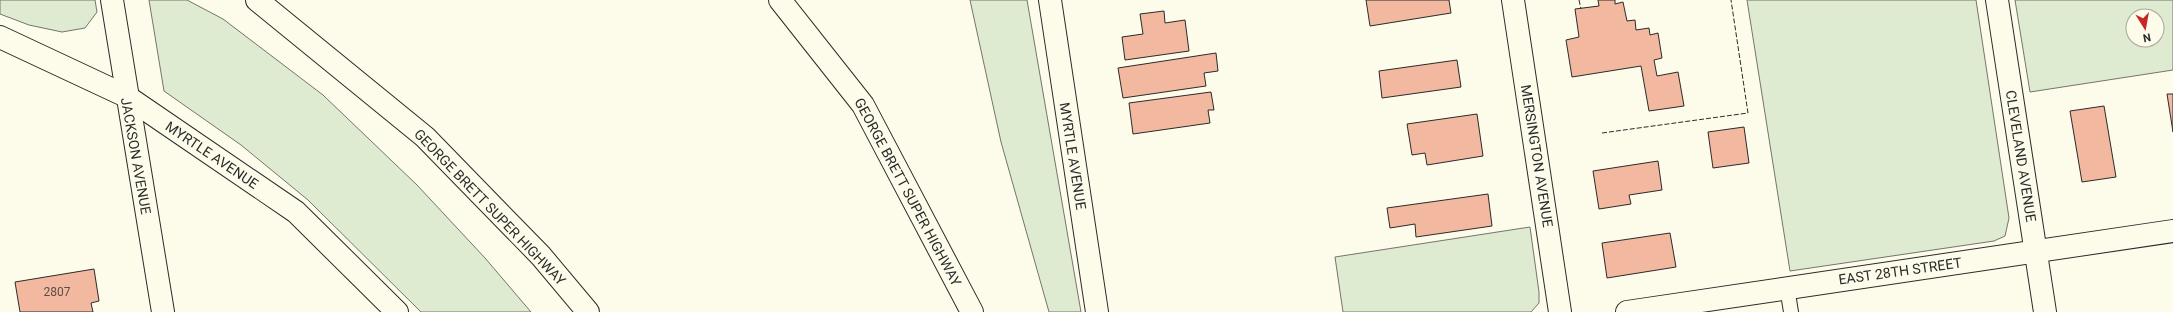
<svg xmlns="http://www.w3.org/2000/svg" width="2173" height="312" viewBox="0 0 2173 312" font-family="Roboto,sans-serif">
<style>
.green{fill:#deebd1;stroke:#74746e;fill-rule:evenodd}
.building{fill:#f2b8a0;stroke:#2b2b2b}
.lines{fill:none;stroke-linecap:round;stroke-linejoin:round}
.lane-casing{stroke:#2b2b2b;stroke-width:16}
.street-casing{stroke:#2b2b2b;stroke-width:24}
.secondary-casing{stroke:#2b2b2b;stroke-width:24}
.highway-casing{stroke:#2b2b2b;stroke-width:24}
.lane{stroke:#fdfbea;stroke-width:14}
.street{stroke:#fdfbea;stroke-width:22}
.secondary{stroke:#fdfbea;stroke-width:22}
.highway{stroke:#fdfbea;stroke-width:22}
.fence{stroke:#2b2b2b;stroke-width:1;stroke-dasharray:5 2;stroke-linecap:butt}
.labels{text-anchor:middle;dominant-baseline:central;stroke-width:3;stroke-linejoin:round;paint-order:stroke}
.number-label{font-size:12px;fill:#5d4e48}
.street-label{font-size:14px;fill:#2b2b2b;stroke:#fdfbea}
</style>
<rect width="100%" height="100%" fill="#fdfbea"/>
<!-- green -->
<g class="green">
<path d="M0,0h95l2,12 -12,16 -23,4 -33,-7 -29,-11z"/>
<path d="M149,0h38l36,19 100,76 94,90 68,73 46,54h-110l-113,-112 -67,-55 -77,-54z"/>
<path d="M970,0h57l54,312h-32l-48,-170z"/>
<path d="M1747,0h229l33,218 -4,18 -11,5 -204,30z"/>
<path d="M2015,0h158v70l-143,22zM2133,16h24v24h-24z"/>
<path d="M1530,227l9,65v11l-8,9h-188l-8,-55z"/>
</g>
<!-- building -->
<g class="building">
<path d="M1366,0h83l2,13 -81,13z"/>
<path d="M1598,0h17v4l8,-2 4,19 8,-1 1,10 13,-2 1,7 8,-2 4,25 -8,2 3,16 21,-4 6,34 -35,5 -8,-45 -69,11 -6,-37 13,-3 -4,-28 24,-3z"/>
<path d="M1164,11l1,12 20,-3 4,31 -64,9 -3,-23 21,-3 -3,-20z"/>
<path d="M1216,53l2,18 -14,2 2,13 -83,12 -5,-30z"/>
<path d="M1457,60l4,27 -79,11 -3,-27z"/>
<path d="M1211,92l3,18h-6l2,13 -77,11 -4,-31z"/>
<path d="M2167,94h6v38z"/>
<path d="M2104,106l12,71 -34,5 -12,-71z"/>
<path d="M1477,114l6,42 -56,9 -2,-12 -13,2 -5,-31z"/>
<path d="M1744,127l5,36 -36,5 -5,-36z"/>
<path d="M1658,161l4,29 -33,5 2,9 -32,5 -6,-38z"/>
<path d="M1488,194l4,32 -76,11 -1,-13 -25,4 -3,-20z"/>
<path d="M1670,233l6,34 -69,11 -5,-35z"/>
<path d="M94,269l5,32 -8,2 2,9h-73l-5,-30z"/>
</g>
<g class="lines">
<!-- lane casing -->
<g class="lane-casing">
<path id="lane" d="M1787,287l4,25"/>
</g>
<!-- street casing -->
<g class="street-casing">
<g id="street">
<path d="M1050,0l47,312"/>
<path d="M1513,0l47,312"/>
<path d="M1627,312l546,-81"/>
</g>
</g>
<!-- secondary casing -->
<g class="secondary-casing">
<g id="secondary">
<path d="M112,0l51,312"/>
<path d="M1997,0l48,312"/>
<path d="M0,37l126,59 170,116 101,100"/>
</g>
</g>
<!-- highway casing -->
<g class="highway-casing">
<g id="highway">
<path d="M257,0l168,137 116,119 47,56"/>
<path d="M780,0l83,105 109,207"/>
</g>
</g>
<!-- lane -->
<use href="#lane" class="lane"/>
<!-- street -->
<use href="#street" class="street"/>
<!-- secondary -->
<use href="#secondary" class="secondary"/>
<!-- highway -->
<use href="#highway" class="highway"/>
<!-- fence -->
<g class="fence">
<path d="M1579,0l2,9"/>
<path d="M1602,133l146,-20 -17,-113"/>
</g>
</g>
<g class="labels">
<!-- number labels -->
<g class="number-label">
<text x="57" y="292">2807</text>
</g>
<!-- street labels -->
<g class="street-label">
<text transform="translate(212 155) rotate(34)">MYRTLE AVENUE</text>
<text transform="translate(136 156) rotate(80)">JACKSON AVENUE</text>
<text transform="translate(1073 156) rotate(81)">MYRTLE AVENUE</text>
<text transform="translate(1537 156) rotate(81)">MERSINGTON AVENUE</text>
<text transform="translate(2021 156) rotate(81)">CLEVELAND AVENUE</text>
<text transform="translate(908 192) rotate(62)">GEORGE BRETT SUPER HIGHWAY</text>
<text transform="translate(490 207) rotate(46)">GEORGE BRETT SUPER HIGHWAY</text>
<text transform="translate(1900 271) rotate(-8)">EAST 28TH STREET</text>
</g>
</g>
<!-- north arrow -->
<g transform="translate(2145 28) rotate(169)"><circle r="19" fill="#fdfbea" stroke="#a9a89e"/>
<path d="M0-3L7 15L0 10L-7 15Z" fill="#c62828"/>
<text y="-6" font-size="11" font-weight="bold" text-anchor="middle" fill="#2b2b2b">N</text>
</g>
</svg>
